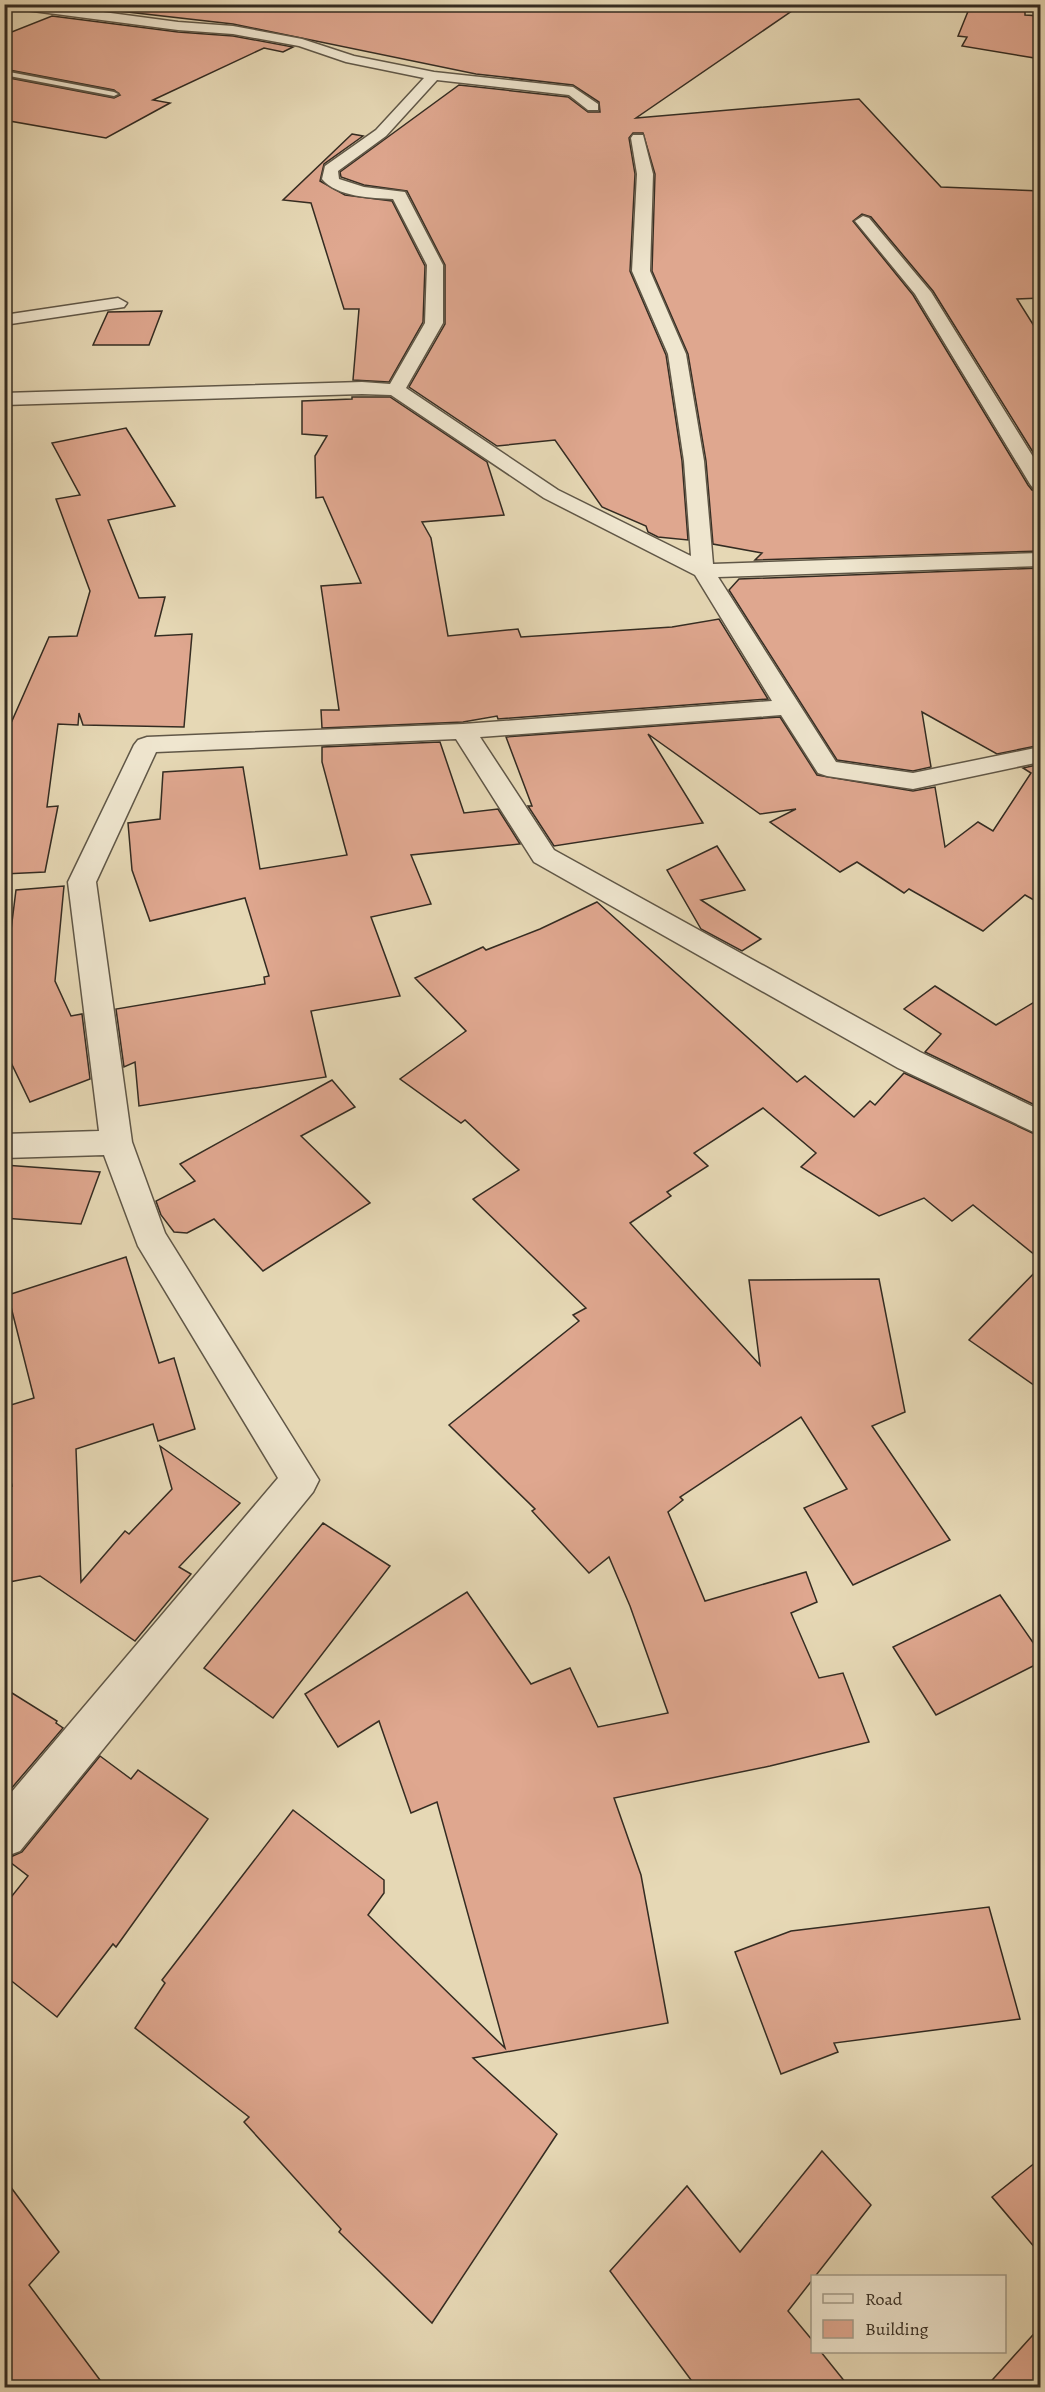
<svg xmlns="http://www.w3.org/2000/svg" width="1045" height="2392" viewBox="0 0 1045 2392" font-family="Alegreya,serif">
<style>
.building{fill:#dfa78f;stroke:#342c22;stroke-width:1.5}
.lines{fill:none;stroke-linecap:round;stroke-linejoin:round}
.lane-casing{stroke:#605747;stroke-width:4}
.street-casing{stroke:#605747;stroke-width:3}
.highway-casing{stroke:#342c22;stroke-width:3}
.lane{fill:#efe6cf;fill-rule:evenodd}
.street{fill:#efe6cf;fill-rule:evenodd}
.highway{fill:#e6d8b5;fill-rule:evenodd}
</style>
<rect width="100%" height="100%" fill="#e6d8b5"/>
<filter id="stains"><feTurbulence type="fractalNoise" baseFrequency=".00333" numOctaves="4"/><feColorMatrix values="0 0 0 0 .2 0 0 0 0 .09 0 0 0 0 .02 0 0 0 .5 -.17"/></filter>
<radialGradient id="worn" r=".72"><stop offset=".6" stop-color="#630" stop-opacity="0"/><stop offset="1" stop-color="#630" stop-opacity=".3"/></radialGradient>
<!-- building -->
<g class="building">
<path d="M112,4h690l-166,114 223,-19 82,88 100,4v107l-24,1 24,38v128l-108,-174 -62,-74 -9,-3 -9,7 60,74 115,190 4,5 9,2v59l-286,9 7,-7 -49,-9 -7,-83 -18,-107 -36,-83 3,-97 -12,-41h-10l-4,5 6,36 -5,97 36,84 16,106 6,79 -30,-3 -10,-5 -2,-6 -44,-19 -47,-67 -58,6 -88,-59 36,-63v-59l-38,-74 -43,-6 -23,-8 -1,-5 119,-87 109,12 20,15h12l-1,-10 -26,-17 -97,-11 -243,-50 -132,-15z"/>
<path d="M971,4h49v3l5,1v7l16,1v43l-79,-13 5,-9 -9,-1z"/>
<path d="M52,16l126,16 55,4 60,11 -10,5 -19,-4 -111,52 17,3 -64,35 -102,-18v-43l110,21 6,-3 -6,-5 -110,-21v-34z"/>
<path d="M352,134l11,2 -39,28 -4,17 25,14 47,6 33,65 -2,56 -34,60 -36,-2 6,-71h-15l-33,-106 -28,-3z"/>
<path d="M162,311l-13,34h-56l15,-33z"/>
<path d="M352,397h38l97,65 17,53 -82,7 9,16 17,98 70,-7 3,8 151,-10 47,-8 49,80 -270,20 -1,-3 -34,6 -141,6 -1,-18h18l-18,-124 40,-3 -38,-86 -7,1 -1,-42 12,-20 -25,-2v-33l50,-2z"/>
<path d="M126,428l49,78 -67,14 31,78 26,-1 -10,39 37,-2 -8,93 -101,-2 -4,-12 -1,12 -20,-1 -11,83 11,-1 -13,66 -41,2v-135l45,-102 28,-1 13,-45 -34,-92 24,-4 -28,-52z"/>
<path d="M1041,568v177l-44,9 -75,-42 9,55 -18,4 -76,-11 -108,-170 10,-11z"/>
<path d="M780,717l37,58 96,16 22,-4 10,60 33,-25 15,9 38,-58 -8,-5 18,-4v140l-16,-9 -42,36 -74,-42 -5,4 -47,-31 -17,10 -70,-50 26,-13 -36,5 -112,-80 55,89 -149,23 -26,-40h4l-26,-69z"/>
<path d="M440,742l24,71 34,-4 22,35 -109,11 20,49 -60,13 29,79 -89,15 15,66 -187,29 -4,-44 -11,5 -8,-58 149,-25 -1,-7 5,-1 -24,-78 -95,23 -18,-51 -4,-47 32,-4 3,-47 80,-5 17,102 87,-14 -25,-93v-15z"/>
<path d="M717,846l28,44 -44,10 60,39 -19,12 -41,-22 -34,-59z"/>
<path d="M64,886l-9,95 16,35 11,-2 8,65 -60,23 -26,-54v-62l12,-96z"/>
<path d="M597,902l200,180 8,-6 49,41 16,-16 5,4 29,-32 137,64v123l-68,-55 -21,16 -28,-23 -45,18 -78,-49 15,-14 -53,-45 -69,45 14,13 -41,26 4,4 -41,27 130,142 -11,-85 130,-1 26,133 -33,14 78,114 -97,45 -49,-77 43,-19 -46,-72 -121,80 3,3 -15,12 37,89 101,-29 11,30 -26,11 28,65 24,-5 26,69 -99,24 -156,32 27,77 27,148 -195,35 84,76 -125,189 -93,-91 2,-3 -97,-107 5,-5 -114,-89 30,-45 -3,-3 131,-170 91,70v13l-16,22 137,133 -68,-246 -26,11 -32,-92 -41,26 -33,-53 162,-102 64,92 39,-16 28,59 70,-14 -38,-107 -21,-49 -20,16 -57,-62 3,-2 -86,-84 130,-104 -6,-6 13,-7 -113,-109 46,-29 -54,-50 -4,3 -61,-44 66,-48 -51,-53 68,-31 3,3 54,-21z"/>
<path d="M935,986l61,39 45,-27v110l-116,-56 16,-18 -37,-25z"/>
<path d="M332,1080l23,27 -54,29 69,67 -107,68 -49,-52 -27,14 -13,-1 -13,-17 -5,-14 39,-20 -15,-17z"/>
<path d="M4,1165l96,7 -19,52 -77,-6z"/>
<path d="M126,1257l33,106 15,-5 21,71 -37,12 -5,-17 -77,25 5,133 44,-51 4,3 43,-45 -12,-43 80,57 -61,64 12,7 -56,67 -95,-65 -36,7v-96l8,-1 -8,-38v-41l30,-9 -26,-103z"/>
<path d="M1041,1266v124l-72,-50z"/>
<path d="M323,1523l67,43 -117,152 -69,-50z"/>
<path d="M1000,1595l41,59v8l-105,53 -43,-68z"/>
<path d="M4,1688l53,33 -1,2 7,5 -59,69z"/>
<path d="M100,1756l31,23 7,-9 70,49 -92,128 -3,-3 -56,73 -53,-42v-69l24,-30 -22,-17 16,-7z"/>
<path d="M989,1907l31,112 -186,24 4,9 -57,22 -46,-122 56,-21z"/>
<path d="M822,2151l49,54 -83,106 25,30v11h8l29,36h-153l-87,-117 77,-85 53,66z"/>
<path d="M1041,2158v97l-49,-58z"/>
<path d="M4,2178l55,74 -30,33 77,103h-102z"/>
<path d="M1041,2326v62h-56z"/>
</g>
<g class="lines">
<!-- lane casing -->
<g class="lane-casing">
<path id="lane" d="M4,71l110,21 4,2 -4,2 -110,-21z"/>
</g>
<!-- street casing -->
<g class="street-casing">
<g id="street">
<path d="M4,4h39l135,18 55,4 69,13 52,17 80,16 139,15 25,17v6h-10l-19,-15 -132,-15 -51,56 -48,35 1,8 25,8 41,5 38,73v58l-37,65 152,102 133,66 -7,-95 -16,-107 -36,-83 5,-97 -6,-36 2,-3h10l10,39 -3,97 36,83 18,107 9,103 327,-11v13l-322,11 118,185 77,11 127,-26v15l-127,27 -86,-13 -9,-3 -37,-58 -301,22 74,113 366,202 120,58v25l-142,-67 -364,-206 -78,-123 -300,13 -60,130 36,260 33,91 154,247 -6,12 -293,359 -16,6v-56l274,-323 -140,-232 -34,-91 -100,3v-24l95,-3 -31,-249 66,-137 4,-5 9,-3 316,-13 309,-23 -77,-126 -151,-77 -153,-103 -29,-1 -358,11v-12l358,-11 28,2 35,-61 2,-58 -34,-66c-21,-1 -56,-2 -71,-20l3,-13 51,-36 48,-52 -78,-16 -47,-16 -66,-12 -55,-4 -168,-22z"/>
<path d="M863,216l6,2 62,74 109,176v22l-7,-2 -3,-4 -115,-190 -60,-73z"/>
<path d="M118,298l9,5 -3,4 -120,18v-10z"/>
</g>
</g>
<!-- highway casing -->
<g class="highway-casing">
<path id="highway" d="M4,4h10l-10,6z"/>
</g>
<!-- lane -->
<use href="#lane" class="lane"/>
<!-- street -->
<use href="#street" class="street"/>
<!-- highway -->
<use href="#highway" class="highway"/>
</g>
<!-- margin -->
<rect width="1045" height="2392" fill="none" stroke="#e6d8b5" stroke-width="24"/>
<rect x="6" y="6" width="1033" height="2380" fill="none" stroke="#342c22" stroke-width="3"/>
<rect x="12" y="12" width="1021" height="2368" fill="none" stroke="#342c22" stroke-width="1.5"/>
<!-- legend -->
<rect x="811" y="2275" width="195" height="78" fill="#efe6cf" stroke="#a49c8a" stroke-width="1.5"/>
<rect x="823" y="2294" width="30" height="9" fill="#efe6cf" stroke="#a49c8a" stroke-width="1.5"/>
<text x="865" y="2305" font-size="18" fill="#342c22">Road</text>
<rect x="823" y="2320" width="30" height="18" fill="#dfa78f" stroke="#a49c8a" stroke-width="1.5"/>
<text x="865" y="2335" font-size="18" fill="#342c22">Building</text>
<rect width="100%" height="100%" filter="url(#stains)"/>
<rect width="100%" height="100%" fill="url(#worn)"/>
</svg>
